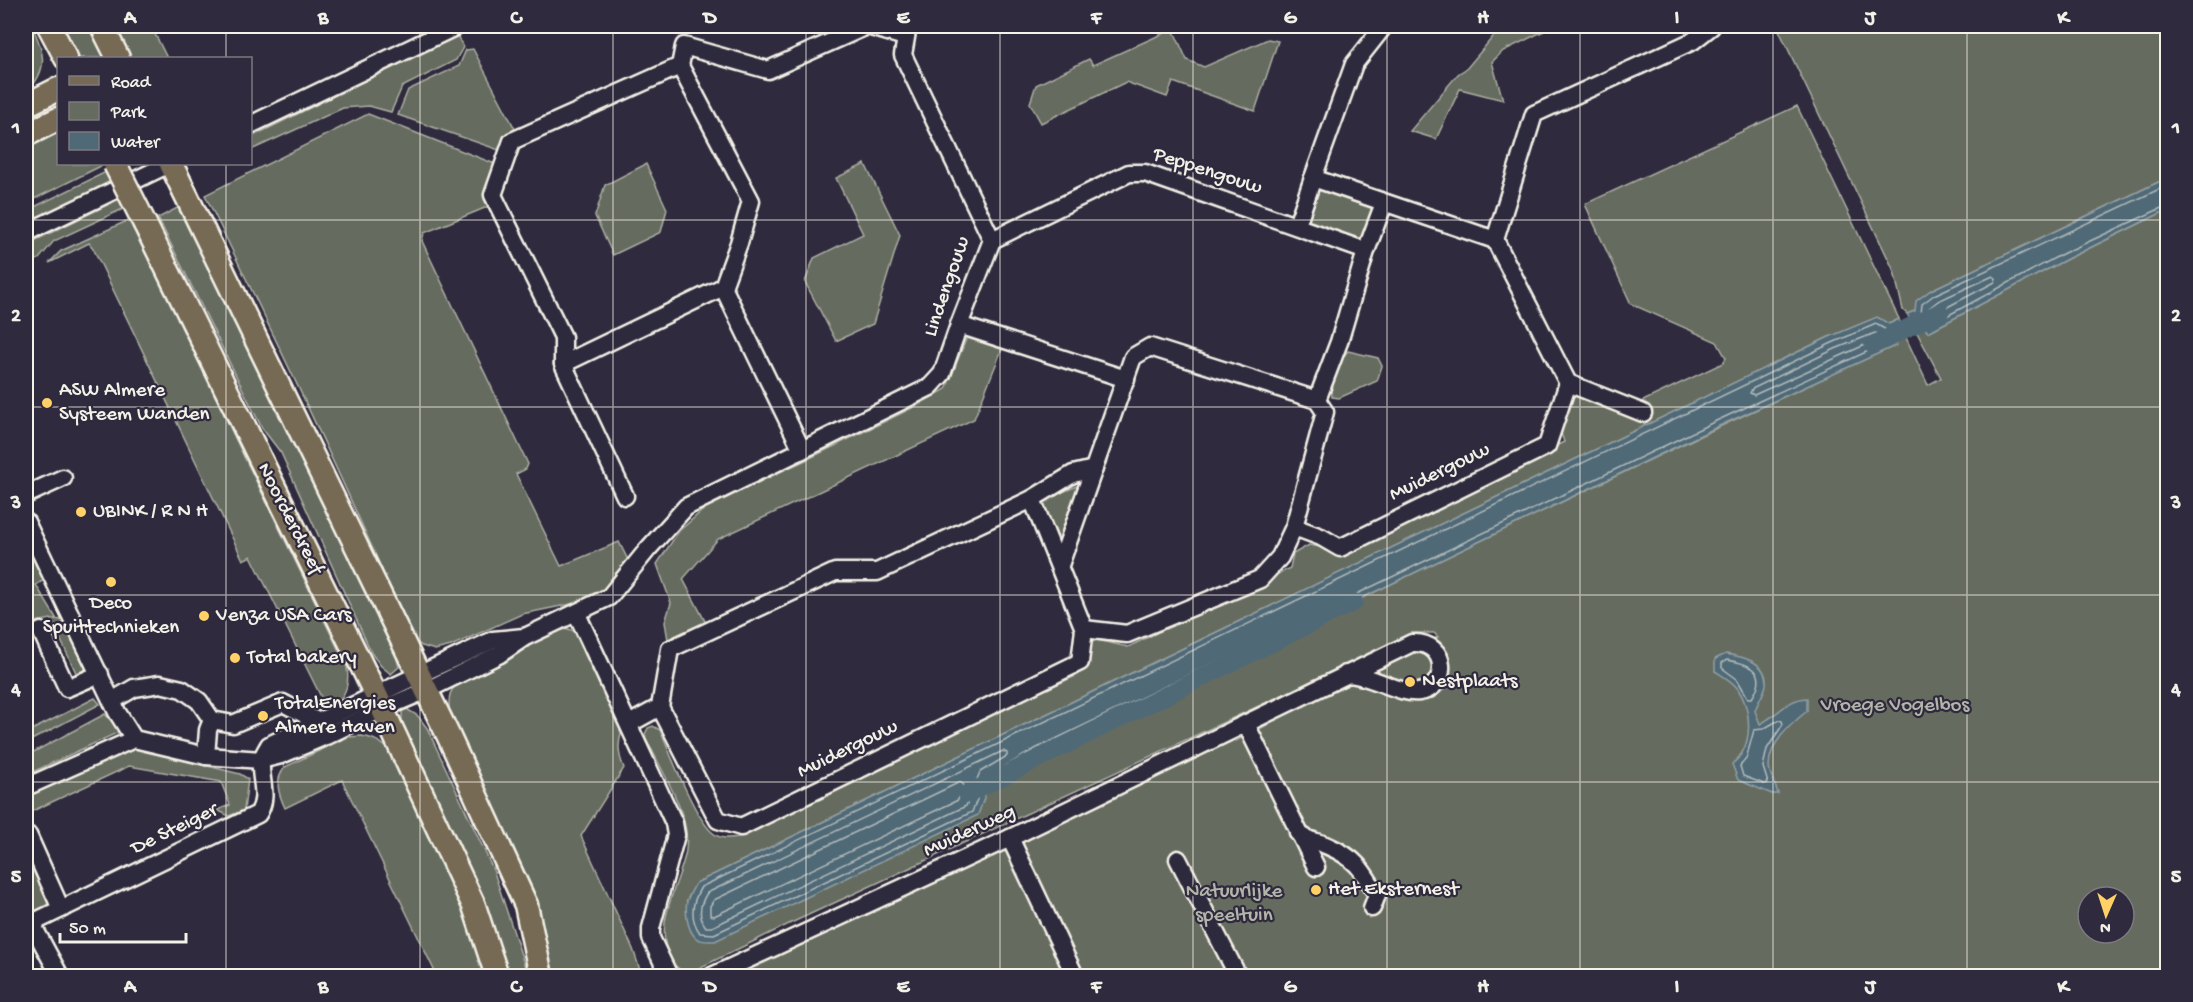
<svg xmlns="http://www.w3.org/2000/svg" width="2193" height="1002" viewBox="0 0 2193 1002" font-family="'Gochi Hand',sans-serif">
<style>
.green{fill:#656c5f;stroke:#acaea4;stroke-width:1.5;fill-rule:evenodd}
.water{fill:#506977;stroke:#929fa4;stroke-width:1.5}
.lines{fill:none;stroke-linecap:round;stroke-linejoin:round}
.shore{stroke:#b2bbbb;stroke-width:1.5}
.canal{stroke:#506977;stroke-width:18}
.minor-casing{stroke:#f4f1e8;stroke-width:21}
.major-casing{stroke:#f4f1e8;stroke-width:27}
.minor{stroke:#2f2a3d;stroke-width:16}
.major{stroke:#766a54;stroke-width:22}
.major-bridge-casing{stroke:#f4f1e8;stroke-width:27;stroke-linecap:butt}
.major-bridge{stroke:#766a54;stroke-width:22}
.grid{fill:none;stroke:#f4f1e8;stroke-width:1.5;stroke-opacity:0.55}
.poi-dot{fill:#ffd166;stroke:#2f2a3d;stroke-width:2}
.labels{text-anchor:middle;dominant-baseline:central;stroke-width:4.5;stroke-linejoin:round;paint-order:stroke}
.street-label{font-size:21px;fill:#f4f1e8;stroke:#2f2a3d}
.poi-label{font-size:21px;fill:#f4f1e8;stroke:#2f2a3d;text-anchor:start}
.park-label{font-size:21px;fill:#b4b5aa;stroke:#2f2a3d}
.neatline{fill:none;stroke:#f4f1e8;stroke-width:2}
.grid-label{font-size:20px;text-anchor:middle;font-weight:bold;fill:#f4f1e8}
</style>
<rect width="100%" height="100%" fill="#2f2a3d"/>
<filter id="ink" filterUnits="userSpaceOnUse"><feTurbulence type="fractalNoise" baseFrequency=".0167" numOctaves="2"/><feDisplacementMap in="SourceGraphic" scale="12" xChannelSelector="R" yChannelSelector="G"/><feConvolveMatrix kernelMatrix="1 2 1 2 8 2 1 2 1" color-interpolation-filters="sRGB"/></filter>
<g filter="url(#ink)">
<!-- green -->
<g class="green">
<path d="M26,26h6c13,27 17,44 -6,67z"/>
<path d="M58,26h34l12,32h-30z"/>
<path d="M115,26h36l16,32h-36z"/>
<path d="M1502,26h52l-51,25 -11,11 11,38 -43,-11 -24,50 -26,-8 48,-57 9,-6z"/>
<path d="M1777,26h390v152l-236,112 -16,21 -8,3 -4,-4 -9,-39z"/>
<path d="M1173,29l14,31 17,7 64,-28 10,2 -23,70 -82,-29 -6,15 -41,-15 -85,41 -11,-20 6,-18 53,-26 4,6z"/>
<path d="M457,35l6,12 -7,13 -54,27 -11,25 -22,-6 -26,2 -92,42v-13z"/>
<path d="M473,49l42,80 -10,11 -2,9 -4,1 -101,-35 10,-25 51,-24 7,-16z"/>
<path d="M1797,106l102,213 -10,5 -60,13 -1133,546 -9,17 303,-119 50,-28c286,-136 569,-277 856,-408l-2,-12 8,-4 26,56 13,-7 -29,-55 7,-3 9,12 139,-73 100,-49v766h-1443l509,-237 3,2 31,-16 1,-3 170,-85 -4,-4h-18l-625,290 -96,47c-12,2 -17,1 -23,-9 -20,-31 4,-71 12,-102 3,-9 3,-18 2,-28 -4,-28 -27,-66 -40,-93l-1,-4 3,-6 5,-2 7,4c11,25 34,87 53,103 8,7 18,5 27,4l286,-139 50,-22 10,-12 6,-22 5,-2 31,7 162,-79 3,-14 16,-9 28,5 227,-108 -3,-9 11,-41 50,19 101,-48 3,-5 -9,-16 -86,-38 -46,-100zM2088,897h36v36h-36z"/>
<path d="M368,114l127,50 -8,28 5,13 -68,28 -2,8 106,223 -2,5 -10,5 45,92 58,-24 12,24 -10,14 -30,20 -69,14 -71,32 -16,4 -13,-4 -10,-7c-64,-151 -135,-298 -207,-444z"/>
<path d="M58,127v37h47l-79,39v-60z"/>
<path d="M646,164l21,45 -6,23 -48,23 -18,-39 10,-31z"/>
<path d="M865,164l35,71 -27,89 -37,17 -31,-59 9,-24 49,-24 -27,-56z"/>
<path d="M108,171l5,12 -87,42v-14z"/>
<path d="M1316,186l59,21 -13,36 -58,-21z"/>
<path d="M121,198l4,10 -71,33 -15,18 -13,6v-20z"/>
<path d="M183,205l210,439 6,23 -8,7 -10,-8 -9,-12 -91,-201 -19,-25 -104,-210z"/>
<path d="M129,220l5,9 4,-1 96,208 113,231c3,19 -3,34 -19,44l-77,-155 -8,4 -150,-312 -4,-5 -40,20 12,-12z"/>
<path d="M972,335l31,12 -29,72 -256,120 -35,40 23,44 -38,17 -3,-18 6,-19 -14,-39 22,-33 31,-27 98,-45 108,-53 30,-17 21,-52z"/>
<path d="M1348,351l30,7 4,8 -5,15 -38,17 -7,-1c-4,-16 4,-35 16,-46z"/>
<path d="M1079,485l-5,20 -16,40 -18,-43z"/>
<path d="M26,541l18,39 -8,5 20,33 -2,1 8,1 26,53 -10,4 -27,-58 -25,5v-49l4,-1 -4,-9z"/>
<path d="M569,629l7,3 47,95c-5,16 -6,25 1,41l-43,68 52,113 9,27h-91l-101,-260c-3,-21 -1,-26 15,-40l96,-46z"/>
<path d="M95,698l5,6 -74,39v-10z"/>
<path d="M405,708l13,8 9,12 58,124 9,20 34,104h-21l-17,-59 -88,-191v-15z"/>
<path d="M105,714l16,17 -95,44v-19z"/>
<path d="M362,736c15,3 23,8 31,20l62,125 34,95h-52l-95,-196 -57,28c-7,-15 -11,-27 0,-41l63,-30z"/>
<path d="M135,748l105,26 8,5 -4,31 -15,6 -12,-6 13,-5 -9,-23 -92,-16 -103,48v-17z"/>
<path d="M26,848l26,55 -26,12z"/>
</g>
<!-- water -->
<g class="water">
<path d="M2167,178v32l-100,49 -139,73 -9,-11 -7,2 -5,-9 8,-3 1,-10 15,-11z"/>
<path d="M1877,317l12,7 10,-5 3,10 -8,4 3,12 -178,81 -679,327 -50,28 -12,34 -263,126c-6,0 -14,1 -19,-3 -9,-8 -11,-27 -9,-37 2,-6 6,-12 9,-18l1133,-546z"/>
<path d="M1726,654c18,3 42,8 40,31 -2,9 -9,18 -11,26l5,13c18,-9 27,-25 47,-26v13c-16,13 -38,32 -38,55 0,8 7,19 9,28h-6l-34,-14 -6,-16c22,-17 20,-53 6,-75 -6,-8 -15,-13 -23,-18v-12z"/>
</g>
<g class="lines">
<!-- shore -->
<g class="shore">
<path d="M2168,185l-234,110 -12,9 -1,10 8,9 3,1 132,-71 104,-48"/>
<path d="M1993,276l3,2 -1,4 -61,32 -5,-3v-3l9,-7z"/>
<path d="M1876,324l12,7v11l-172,79 -679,327 -51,29 -14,35 -258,122 -14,-1c-11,-15 -8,-31 1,-46l1131,-544z"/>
<path d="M1875,333l4,1 -1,5 -124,56 -4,-2 2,-4 83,-40z"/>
<path d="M1727,660c25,4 42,12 25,38h-4l-11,-19 -15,-11v-5z"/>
<path d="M1779,720l3,1 1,3 -16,25 -4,18 5,16 -4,1 -21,-8 -3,-10 6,-7 8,-29 9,-1z"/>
<path d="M1003,751l4,2v3l-27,16 -14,34 -254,121h-6c-9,-11 -6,-23 1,-34z"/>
<path d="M960,782l4,3 -6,15 -244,116 -4,-1v-9l4,-6z"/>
</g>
<!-- canal -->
<g class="canal">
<path d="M1873,345l67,-33"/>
<path d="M967,794l387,-192"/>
</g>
<!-- minor casing -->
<g class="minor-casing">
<g id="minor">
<path d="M1384,26l-30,38 -41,114 182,62 39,-126 159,-73 19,-15"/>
<path d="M250,125l207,-99"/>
<path d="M1297,225l16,-47"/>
<path d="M26,233l143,-69"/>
<path d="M992,240l137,-67h16l221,78 18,-48"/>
<path d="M1495,240l73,143 75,30"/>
<path d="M723,287l79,163"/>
<path d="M959,325l167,54"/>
<path d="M563,364l160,-77 16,-44 12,-42 -71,-135"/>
<path d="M26,495l37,-17"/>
<path d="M625,496l-62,-132v-27l-70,-142 19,-54 168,-75 4,-20 84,24 99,-44 38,11"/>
<path d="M26,522l91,190 17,27 72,17 55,4 20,-5 45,-19 56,-27 45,-19 73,-36 25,-17 84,-40 39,-48 38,-42 244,-120 12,-13 17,-49 33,-85 -89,-185 5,-29"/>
<path d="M1294,527l27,10 19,11 207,-102 21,-63"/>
<path d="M1060,565l73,-208 17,-10 167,53"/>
<path d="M577,614l97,209 2,12 -25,93v10l18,38"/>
<path d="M1084,629l43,5 133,-55 20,-22 14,-30 31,-115 -8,-12 22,-58 27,-91"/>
<path d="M41,631l26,57 33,-14"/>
<path d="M112,701l22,-13 26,-4 22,5 17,12 13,19"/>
<path d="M660,707l58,113 23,7 339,-165 4,-33 -52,-130"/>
<path d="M660,707l10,-58 165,-77h42l155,-73 41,-25 21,-5"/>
<path d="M629,724l31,-17"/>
<path d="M1246,724l70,143"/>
<path d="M206,756l2,-26 4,-10 21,4 50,-21 36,19 3,5"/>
<path d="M26,787l108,-48"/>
<path d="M1298,833c13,10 17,7 30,13 28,12 34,23 49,49l-5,13"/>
<path d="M28,835l33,74"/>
<path d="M1010,838l65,138"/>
<path d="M1178,859l60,117"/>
<path d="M32,924l28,52"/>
<path d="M26,926l232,-112c11,-17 2,-33 3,-51 0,-6 5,-12 8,-18l224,-105 31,-3"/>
<path d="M712,976l298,-138 402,-195c37,-2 38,45 7,49 -20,3 -48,-18 -73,-18"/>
</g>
</g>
<!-- major casing -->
<g class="major-casing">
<g id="major">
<path d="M49,26l17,32"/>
<path d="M102,26l16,32"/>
<path d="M26,105l32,-16"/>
<path d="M26,135l32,-16"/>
<path d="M171,164l277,571 78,170 15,71"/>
<path d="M145,224l231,471 98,211 23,70"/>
</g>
</g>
<!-- minor -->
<use href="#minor" class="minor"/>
<!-- major -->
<use href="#major" class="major"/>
<!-- major-bridge casing -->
<g class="major-bridge-casing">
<path id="major-bridge" d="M115,164l30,60"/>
</g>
<!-- major-bridge -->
<use href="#major-bridge" class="major-bridge"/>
</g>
</g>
<!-- grid -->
<path class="grid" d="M226,26v32M420,26v950M613,26v950M806,26v950M1000,26v950M1193,26v950M1387,26v950M1580,26v950M1773,26v950M1967,26v950M226,164v812M26,220h2142M26,407h2142M26,595h2142M26,782h2142"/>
<!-- markers -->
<g class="poi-dot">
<circle cx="47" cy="403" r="6"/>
<circle cx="81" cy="512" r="6"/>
<circle cx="111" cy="582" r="6"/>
<circle cx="204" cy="616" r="6"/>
<circle cx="235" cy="658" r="6"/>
<circle cx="1410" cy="682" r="6"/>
<circle cx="263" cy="716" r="6"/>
<circle cx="1316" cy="890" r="6"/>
</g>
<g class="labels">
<!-- street labels -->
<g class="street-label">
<text transform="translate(1207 172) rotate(18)">Peppengouw</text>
<text transform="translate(948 287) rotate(-71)">Lindengouw</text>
<text transform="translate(1440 473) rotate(-26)">Muidergouw</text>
<text transform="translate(289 519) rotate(63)">Noorderdreef</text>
<text transform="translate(848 750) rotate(-26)">Muidergouw</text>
<text transform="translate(175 830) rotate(-26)">De Steiger</text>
<text transform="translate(970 832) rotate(-25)">Muiderweg</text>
</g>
<!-- poi labels -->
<g class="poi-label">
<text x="59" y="391">ASW Almere<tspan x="59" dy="24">Systeem Wanden</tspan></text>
<text x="93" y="512">UBINK / R N H</text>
<text x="111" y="604" text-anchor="middle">Deco<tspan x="111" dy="24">Spuittechnieken</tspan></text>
<text x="216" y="616">Venza USA Cars</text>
<text x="247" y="658">Total bakery</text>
<text x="1422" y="682">Nestplaats</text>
<text x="275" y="704">TotalEnergies<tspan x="275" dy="24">Almere Haven</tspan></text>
<text x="1328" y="890">Het Eksternest</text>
</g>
<!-- park labels -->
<g class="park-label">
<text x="1895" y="706">Vroege Vogelbos</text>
<text x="1234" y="892">Natuurlijke<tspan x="1234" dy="24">speeltuin</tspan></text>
</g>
</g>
<!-- margin -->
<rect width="2193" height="1002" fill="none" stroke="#2f2a3d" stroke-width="66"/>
<!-- legend -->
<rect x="57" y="57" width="195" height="108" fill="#2f2a3d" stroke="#7e7a81" stroke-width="1.5"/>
<rect x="69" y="76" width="30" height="9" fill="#766a54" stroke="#7e7a81" stroke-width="1.5"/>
<text x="111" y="87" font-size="18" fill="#f4f1e8">Road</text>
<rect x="69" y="102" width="30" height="18" fill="#656c5f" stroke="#7e7a81" stroke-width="1.5"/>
<text x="111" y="117" font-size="18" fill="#f4f1e8">Park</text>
<rect x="69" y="132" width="30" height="18" fill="#506977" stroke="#7e7a81" stroke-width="1.5"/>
<text x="111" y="147" font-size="18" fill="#f4f1e8">Water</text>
<!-- north arrow -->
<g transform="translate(2106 915) rotate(183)"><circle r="28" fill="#2f2a3d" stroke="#7e7a81" stroke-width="1.5"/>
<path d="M0-4.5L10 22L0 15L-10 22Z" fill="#ffd166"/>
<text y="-9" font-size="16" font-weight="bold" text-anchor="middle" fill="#f4f1e8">N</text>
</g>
<!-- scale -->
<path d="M60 933v9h126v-9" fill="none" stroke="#f4f1e8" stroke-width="3"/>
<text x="69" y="933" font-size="18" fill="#f4f1e8" stroke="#2f2a3d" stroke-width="4.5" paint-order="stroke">50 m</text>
<rect x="33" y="33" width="2127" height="936" class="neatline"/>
<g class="grid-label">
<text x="130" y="23">A</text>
<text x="323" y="23">B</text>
<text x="516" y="23">C</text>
<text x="710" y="23">D</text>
<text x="903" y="23">E</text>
<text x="1096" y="23">F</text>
<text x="1290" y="23">G</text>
<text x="1483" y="23">H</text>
<text x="1677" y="23">I</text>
<text x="1870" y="23">J</text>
<text x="2063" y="23">K</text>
<text x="16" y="133">1</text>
<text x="2176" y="133">1</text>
<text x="16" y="321">2</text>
<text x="2176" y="321">2</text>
<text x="16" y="508">3</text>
<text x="2176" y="508">3</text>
<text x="16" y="695">4</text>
<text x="2176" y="695">4</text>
<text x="16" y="882">5</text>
<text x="2176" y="882">5</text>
<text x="130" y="992">A</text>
<text x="323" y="992">B</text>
<text x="516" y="992">C</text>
<text x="710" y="992">D</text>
<text x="903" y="992">E</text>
<text x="1096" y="992">F</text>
<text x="1290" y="992">G</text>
<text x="1483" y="992">H</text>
<text x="1677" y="992">I</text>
<text x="1870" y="992">J</text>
<text x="2063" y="992">K</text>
</g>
</svg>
